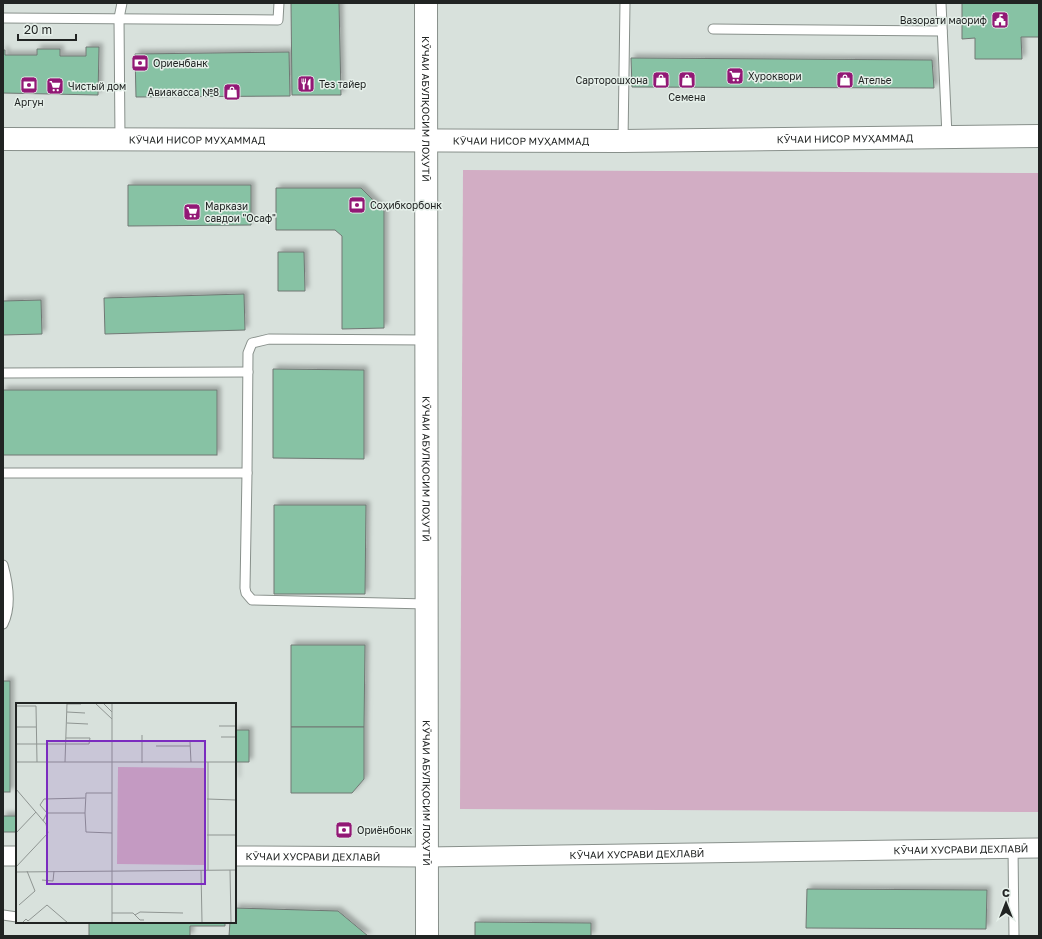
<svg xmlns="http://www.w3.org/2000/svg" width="1042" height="939" viewBox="0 0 1042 939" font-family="'Golos Text',sans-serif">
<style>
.green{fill:#d2adc4}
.building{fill:#87c2a4;stroke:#707874;filter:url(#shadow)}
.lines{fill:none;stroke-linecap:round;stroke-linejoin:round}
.service-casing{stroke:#88908b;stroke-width:11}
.minor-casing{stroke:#88908b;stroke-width:21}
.tertiary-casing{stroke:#88908b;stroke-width:24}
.service{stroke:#fff;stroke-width:9}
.minor{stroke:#fff;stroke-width:19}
.tertiary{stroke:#fff;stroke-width:22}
.labels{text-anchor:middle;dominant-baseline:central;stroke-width:3;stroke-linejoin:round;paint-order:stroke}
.poi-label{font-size:10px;fill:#212423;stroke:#e5efe9;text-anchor:start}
.street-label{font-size:10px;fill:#212423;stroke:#e5efe9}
.inset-road{fill:none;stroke:#8f9592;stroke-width:1}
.view{fill:#7b2cbf;fill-opacity:0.15;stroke:#7b2cbf;stroke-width:2}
.inset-edge{fill:none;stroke:#212423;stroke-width:2}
</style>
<defs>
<filter id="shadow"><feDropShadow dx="3.5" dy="-3.5" stdDeviation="2" flood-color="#0004"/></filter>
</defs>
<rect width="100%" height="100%" fill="#d8e1dc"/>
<!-- green -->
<path class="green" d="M463,170l576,3v639l-579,-3z"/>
<!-- building -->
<g class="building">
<path d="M291,3h48l2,92h-49z"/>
<path d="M962,3h77v34h-18l1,22h-47v-21l-13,1z"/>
<path d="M86,47h13l-1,48 -95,-2v-43h2v5h32v-6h23v7h26z"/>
<path d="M289,52l1,44 -154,1 -1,-43z"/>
<path d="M631,58l301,2 2,28 -302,-1z"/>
<path d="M128,185h123v40l-123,1z"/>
<path d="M276,188h85l23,23v117l-42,1v-93l-7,-6h-59z"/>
<path d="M278,252h26l1,39h-27z"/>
<path d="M244,294l1,36 -140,4 -1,-36z"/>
<path d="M41,300l1,34 -39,1v-34z"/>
<path d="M273,369l91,1v89l-91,-1z"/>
<rect x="3" y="390" width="214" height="65"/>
<path d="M274,505h92l-1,89h-91z"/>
<path d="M291,645h74l-1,82h-73z"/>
<rect x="3" y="681" width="7" height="111"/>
<path d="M291,727h73v52l-12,14h-61z"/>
<path d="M235,730h14v32h-13v19z"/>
<rect x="3" y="816" width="14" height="16"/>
<path d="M807,889l180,1 -1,39 -180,-1z"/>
<path d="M235,908l103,3 30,25h-139l1,-14h5z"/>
<path d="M56,922h169v4h-35v10h-101v-13z"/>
<path d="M475,922l116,1v13h-116z"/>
</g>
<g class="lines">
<!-- service casing -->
<g class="service-casing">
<g id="service">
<path d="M941,3l6,133"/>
<path d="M3,18l275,2 1,-17"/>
<path d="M713,29l229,2"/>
<path d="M120,139l-1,-121 3,-15"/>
<path d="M623,141l2,-138"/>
<path d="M3,373l245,-1"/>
<path d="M3,473h244l-2,115 1,5 6,7 175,4"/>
<path d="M247,473l1,-120 4,-10 17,-4 158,1"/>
<path d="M3,565c5,18 9,41 0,59"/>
<path d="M1013,848l1,88"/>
<path d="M3,915l14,2"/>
</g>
</g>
<!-- minor casing -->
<g class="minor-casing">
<g id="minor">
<path d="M3,856h14"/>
<path id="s1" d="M235,856l192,1 612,-9"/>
</g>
</g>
<!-- tertiary casing -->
<g class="tertiary-casing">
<g id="tertiary">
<path id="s2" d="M426,3l1,933"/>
<path id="s3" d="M3,139l620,2 416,-5"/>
</g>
</g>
<!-- service -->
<use href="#service" class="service"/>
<!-- minor -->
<use href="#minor" class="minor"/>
<!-- tertiary -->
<use href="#tertiary" class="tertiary"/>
</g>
<!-- icons -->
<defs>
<g id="civic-square" transform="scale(0.9)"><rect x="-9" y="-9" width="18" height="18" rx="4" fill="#921875" stroke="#e5efe9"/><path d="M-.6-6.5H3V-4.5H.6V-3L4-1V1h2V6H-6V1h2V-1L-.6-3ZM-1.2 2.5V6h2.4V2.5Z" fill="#fff"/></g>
<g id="bank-square" transform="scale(0.9)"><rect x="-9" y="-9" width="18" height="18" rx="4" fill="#921875" stroke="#e5efe9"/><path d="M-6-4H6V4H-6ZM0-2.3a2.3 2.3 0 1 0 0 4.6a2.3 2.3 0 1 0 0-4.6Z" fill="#fff"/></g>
<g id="supermarket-square" transform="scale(0.9)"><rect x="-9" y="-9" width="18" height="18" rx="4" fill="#921875" stroke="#e5efe9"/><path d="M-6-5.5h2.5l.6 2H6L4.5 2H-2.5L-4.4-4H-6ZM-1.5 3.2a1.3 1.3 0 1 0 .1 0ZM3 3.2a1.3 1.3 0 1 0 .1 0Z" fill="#fff"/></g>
<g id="shop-square" transform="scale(0.9)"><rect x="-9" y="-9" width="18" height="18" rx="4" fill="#921875" stroke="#e5efe9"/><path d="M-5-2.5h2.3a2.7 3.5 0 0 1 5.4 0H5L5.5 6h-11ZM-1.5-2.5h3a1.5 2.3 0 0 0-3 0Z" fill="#fff"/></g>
<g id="restaurant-square" transform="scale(0.9)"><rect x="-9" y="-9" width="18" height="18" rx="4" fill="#921875" stroke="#e5efe9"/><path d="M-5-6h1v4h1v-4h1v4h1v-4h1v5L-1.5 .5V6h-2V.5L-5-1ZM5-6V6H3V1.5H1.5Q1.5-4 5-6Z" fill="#fff"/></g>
</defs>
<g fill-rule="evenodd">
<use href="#civic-square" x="1000" y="20"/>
<use href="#bank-square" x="140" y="63"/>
<use href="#supermarket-square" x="735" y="76"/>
<use href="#shop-square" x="661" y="80"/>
<use href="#shop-square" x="687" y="80"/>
<use href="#shop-square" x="845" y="80"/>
<use href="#restaurant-square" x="306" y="84"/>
<use href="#bank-square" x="29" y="85"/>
<use href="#supermarket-square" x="55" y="86"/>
<use href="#shop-square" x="232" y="92"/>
<use href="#bank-square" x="357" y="205"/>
<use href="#supermarket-square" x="192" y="212"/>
<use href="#bank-square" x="344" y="830"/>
</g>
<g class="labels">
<!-- poi labels -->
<g class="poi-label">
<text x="987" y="20" text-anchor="end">Вазорати маориф</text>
<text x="153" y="63">Ориенбанк</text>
<text x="748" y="76">Хуроквори</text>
<text x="648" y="80" text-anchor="end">Сарторошхона</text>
<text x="858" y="80">Ателье</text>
<text x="319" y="84">Тез тайер</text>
<text x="68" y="86">Чистый дом</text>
<text x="219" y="92" text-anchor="end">Авиакасса №8</text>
<text x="687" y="97" text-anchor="middle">Семена</text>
<text x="29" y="102" text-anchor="middle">Аргун</text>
<text x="370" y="205">Соҳибкорбонк</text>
<text x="205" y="206">Маркази<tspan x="205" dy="12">савдои "Осаф"</tspan></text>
<text x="357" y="830">Ориёнбонк</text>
</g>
<!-- street labels -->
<g class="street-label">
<text stroke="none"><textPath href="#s2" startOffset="106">КӮЧАИ АБУЛҚОСИМ ЛОҲУТӢ</textPath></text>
<text stroke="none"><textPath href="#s3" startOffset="842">КӮЧАИ НИСОР МУҲАММАД</textPath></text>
<text stroke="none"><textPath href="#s3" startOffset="194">КӮЧАИ НИСОР МУҲАММАД</textPath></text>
<text stroke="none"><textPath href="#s3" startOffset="518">КӮЧАИ НИСОР МУҲАММАД</textPath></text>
<text stroke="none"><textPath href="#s2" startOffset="466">КӮЧАИ АБУЛҚОСИМ ЛОҲУТӢ</textPath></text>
<text stroke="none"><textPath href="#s2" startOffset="790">КӮЧАИ АБУЛҚОСИМ ЛОҲУТӢ</textPath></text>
<text stroke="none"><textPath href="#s1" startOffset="726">КӮЧАИ ХУСРАВИ ДЕХЛАВӢ</textPath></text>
<text stroke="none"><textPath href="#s1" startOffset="402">КӮЧАИ ХУСРАВИ ДЕХЛАВӢ</textPath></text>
<text stroke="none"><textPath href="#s1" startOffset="78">КӮЧАИ ХУСРАВИ ДЕХЛАВӢ</textPath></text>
</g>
</g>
<!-- overview -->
<g transform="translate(16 703)">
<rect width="220" height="220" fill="#d8e1dc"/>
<path d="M102,64l87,1v97l-88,-1z" fill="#d2adc4"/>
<path class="inset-road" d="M79,0l17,16M87,0l9,9M51,1h14M0,3h20l1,56M51,9l18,1M51,20l21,1M203,23h17M0,24h20M205,34h15M174,39l1,20M0,41h73l1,-6h-24M140,43h34M0,59h220M49,59l2,-59M126,60v-28M0,86l30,35 2,9 -32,34M191,96l29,1M31,110l-7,-8 4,-6 41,-1M69,110l1,-20h26M27,118l4,-8h38l1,19 26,1M0,130l20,-21M191,132h29M185,167l1,52M192,167v-108M214,167l1,53M0,169l220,-2M26,177l11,1 1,-10M3,202l16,-14 -8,-20M96,210h21l7,7h4M119,212l5,-3 43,1M6,220l4,-4 2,2 19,-16 21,18M96,220v-220"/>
<path class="view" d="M31,38h158v143h-158z"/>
<rect width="220" height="220" class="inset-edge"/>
</g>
<!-- border -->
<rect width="1042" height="939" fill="none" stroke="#212423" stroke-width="8"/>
<!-- north arrow -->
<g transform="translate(1006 903)" stroke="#e5efe9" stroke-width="3" paint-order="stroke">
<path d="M0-3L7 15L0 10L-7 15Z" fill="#212423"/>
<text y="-6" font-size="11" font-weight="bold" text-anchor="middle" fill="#212423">С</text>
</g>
<!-- scale -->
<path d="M18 34v6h58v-6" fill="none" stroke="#212423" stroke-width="2"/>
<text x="24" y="34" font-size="12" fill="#212423" stroke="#e5efe9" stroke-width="3" paint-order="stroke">20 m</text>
</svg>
